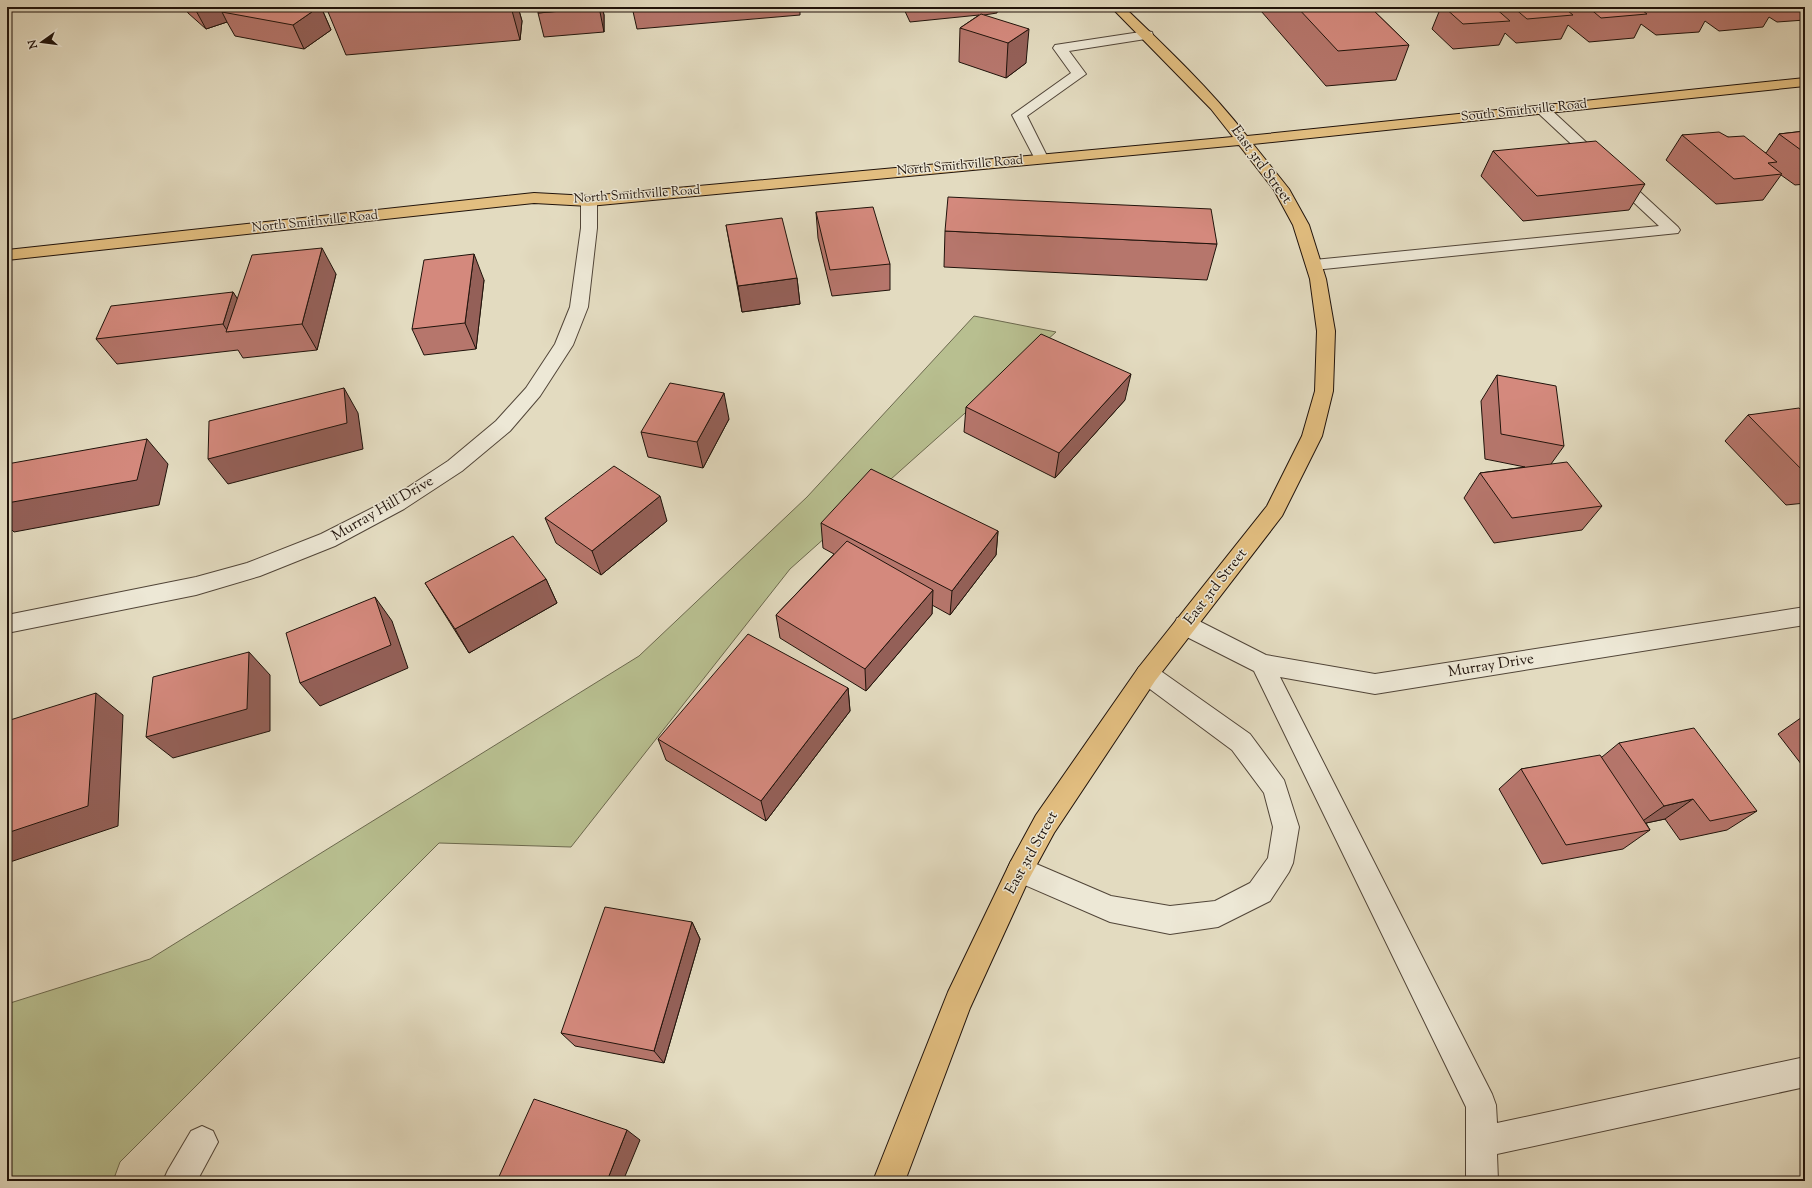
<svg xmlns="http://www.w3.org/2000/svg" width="1812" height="1188" viewBox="0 0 1812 1188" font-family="'Sorts Mill Goudy',serif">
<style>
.green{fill:#b8bf90;stroke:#6c694e}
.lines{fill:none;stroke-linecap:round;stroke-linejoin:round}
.minor-casing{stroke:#514538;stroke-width:2}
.major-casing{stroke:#20130b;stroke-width:2}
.minor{fill:#ede8d6;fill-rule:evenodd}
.major{fill:#e2be80;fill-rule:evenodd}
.wall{fill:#b6766c;stroke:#20130b}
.shaded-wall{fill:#946058;stroke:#20130b}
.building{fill:#d4897d;stroke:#20130b}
.labels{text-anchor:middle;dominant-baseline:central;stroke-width:3;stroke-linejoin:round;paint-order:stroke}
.far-street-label{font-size:13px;fill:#20130b;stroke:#ede8d6}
.street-label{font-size:15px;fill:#20130b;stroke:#ede8d6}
</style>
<rect width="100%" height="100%" fill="#e3dbc0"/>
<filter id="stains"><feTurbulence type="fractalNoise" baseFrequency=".005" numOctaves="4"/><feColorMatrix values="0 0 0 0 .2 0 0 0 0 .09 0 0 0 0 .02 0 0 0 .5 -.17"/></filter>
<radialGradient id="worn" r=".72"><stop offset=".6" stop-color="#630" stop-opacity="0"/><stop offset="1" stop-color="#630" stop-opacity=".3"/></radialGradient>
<!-- green -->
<path class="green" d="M974,316l82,16 -266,237 -219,278 -132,-4 -319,319 -7,19h-106v-177l143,-45 489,-303 168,-159z"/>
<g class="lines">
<!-- minor casing -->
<g class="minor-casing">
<g id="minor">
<path d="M1147,31l5,1 1,3 -1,3 -83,13 17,23 -59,42 21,42 -2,3 -5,1 -5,-1 -24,-46 59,-42 -18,-25 2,-3z"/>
<path d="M1542,105l5,1 131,121 2,3 -2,3 -364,37 -6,-1 -2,-4 2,-4 6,-1 345,-34 -122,-114 -2,-3 2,-3z"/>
<path d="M589,196l5,2 3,3v27l-9,79 -15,38 -33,51 -30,35 -48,40 -58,38 -69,37 -75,30 -64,19 -189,38v-18l189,-38 51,-14 74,-29 69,-35 58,-38 48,-40 30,-33 29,-44 15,-37 11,-79v-27l3,-3z"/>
<path d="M1805,607v18l-430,69 -95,-17 212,417 4,11 1,18 308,-66v30l-308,67 1,27h-32v-74l-212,-436 -77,-39 -3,-7 3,-7 8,-2 8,2 73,37 109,19z"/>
<path d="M1147,664l8,3 95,67 34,46 15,47 -6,36 -4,9 -19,29 -52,26 -48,7 -60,-12 -99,-43 -4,-9 4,-9 9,-4 91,39 59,10 45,-5 35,-18 18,-25 5,-31 -9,-34 -32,-43 -93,-69 -4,-7 4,-7z"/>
<path d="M202,1126l11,5 5,11 -21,39h-34l5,-11 23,-39z"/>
</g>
</g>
<!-- major casing -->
<g class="major-casing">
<path id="major" d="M1111,7h13c43,41 86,82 123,129l558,-58v8l-552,58 36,45 20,36 17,54 9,52 -2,60 -11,45 -40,80 -127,165 -101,152 -25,46 -59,129 -65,173h-32l75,-189 63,-131 25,-46 103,-148 128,-161 35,-70 13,-45 2,-60 -7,-52 -17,-54 -19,-35 -35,-45 -650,61 -55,-3 -527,57v-10l527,-57 55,3 644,-59 -22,-28z"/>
</g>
<!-- minor -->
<use href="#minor" class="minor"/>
<!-- major -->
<use href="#major" class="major"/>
</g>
<!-- wall -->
<g class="wall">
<path d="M185,7h136l10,23 -27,19 -69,-13 -8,-14 -21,7 -18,-16z"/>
<path d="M326,7h192l4,14 -2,19 -174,15z"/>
<path d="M602,7l2,8v17l-60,5 -6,-24z"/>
<path d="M632,7h168v8l-163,14z"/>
<path d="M903,7h95l-1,6 -13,2 42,48 -20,15 -47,-16 1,-34 19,-13 -69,7z"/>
<path d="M1262,7h108l39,38 -13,35 -70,6 -65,-75z"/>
<path d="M1441,7h53l5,4 2,-4h62l6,5 3,-5h233v13l-28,2 -8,-5 -6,10 -44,4 -14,-10 -6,11 -43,3 -15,-11 -7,14 -45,4 -21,-17 -7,14 -45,4 -11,-10 -6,12 -46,4 -21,-20z"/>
<path d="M1805,131v53l-10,1 -14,-10 -18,25 -47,4 -50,-44 16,-25 46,2 38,16 13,-19z"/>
<path d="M1493,151l152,33 -16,26 -106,11 -42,-45z"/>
<path d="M816,212l74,52v26l-58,6 -14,-58z"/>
<path d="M726,225l71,53 3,26 -58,8z"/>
<path d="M945,231l272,13 -10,36 -263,-13z"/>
<path d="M336,274l-19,76 -74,8 -5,-8 -121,14 -21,-25 137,-47 4,7z"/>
<path d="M484,280l-8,69 -52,6 -12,-26z"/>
<path d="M1497,375l67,71 -13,18 51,42 -20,24 -88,13 -30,-45 16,-25 45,-6 -40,-8 -4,-58z"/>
<path d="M1125,400l-70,78 -91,-46 2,-25z"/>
<path d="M1805,414v89l-19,2 -61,-64 23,-26z"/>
<path d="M729,419l-26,49 -55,-11 -7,-25z"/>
<path d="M545,518l122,3 -66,54 -45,-32z"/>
<path d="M821,523l177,8 -2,24 -46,60 -18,-10v9l-66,77 -86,-53 -4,-23 58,-61 -11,-6z"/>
<path d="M546,579l11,24 -88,50 -44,-70z"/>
<path d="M848,688l2,23 -84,110 -100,-61 -8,-21z"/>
<path d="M1805,715v54l-27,-35z"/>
<path d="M1619,743l138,68 -30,19 -47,10 -15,-21 -19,4 4,7 -27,19 -81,15 -43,-75 22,-20 81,-12z"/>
<path d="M692,922l8,17 -36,124 -89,-17 -14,-13z"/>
</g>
<!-- shaded-wall -->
<g class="shaded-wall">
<path d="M194,7h52l-24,5 5,10 -21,7z"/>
<path d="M319,7h2l10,23 -27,19 -11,-24z"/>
<path d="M511,7h7l4,14 -2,19z"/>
<path d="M599,7h3l2,8v17z"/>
<path d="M1029,29l-3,34 -20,15 2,-35z"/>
<path d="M322,248l14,26 -19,76 -15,-26z"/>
<path d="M474,254l10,26 -8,69 -11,-26z"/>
<path d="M797,278l3,26 -58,8 -4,-26z"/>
<path d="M233,292l17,26 -22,14 -5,-8z"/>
<path d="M1131,374l-6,26 -70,78 4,-25z"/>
<path d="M344,388l14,25 5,36 -135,35 -20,-25z"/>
<path d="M724,393l5,26 -26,49 -6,-26z"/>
<path d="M147,439l21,25 -9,41 -145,27 -7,-7v-22z"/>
<path d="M660,496l7,25 -66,54 -9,-24z"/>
<path d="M998,531l-2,24 -46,60 2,-24z"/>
<path d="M546,579l11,24 -88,50 -14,-24z"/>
<path d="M933,590l-1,24 -66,77 -1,-22z"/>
<path d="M375,597l17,24 16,47 -88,38 -20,-23z"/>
<path d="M249,652l21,23v56l-97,27 -27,-21z"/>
<path d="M848,688l2,23 -84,110 -5,-20z"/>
<path d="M96,693l27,22 -5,111 -111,37v-30z"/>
<path d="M1693,799l-28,20 -28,6 27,-19z"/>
<path d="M692,922l8,17 -36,124 -10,-12z"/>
<path d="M627,1130l13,10 -17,41h-16z"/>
</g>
<!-- building -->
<g class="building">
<path d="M231,7h88l-26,18 -71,-13z"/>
<path d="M538,7h61v1l-61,5z"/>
<path d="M909,7h25l-24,2z"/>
<path d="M1297,7h73l39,38 -71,6z"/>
<path d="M1444,7h50l16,14 -47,3z"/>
<path d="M1513,7h50l10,8 -46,4z"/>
<path d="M1588,7h50l9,7 -46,4z"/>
<path d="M1664,7h48l1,1 -43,3z"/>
<path d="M981,14l48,15 -21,14 -48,-15z"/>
<path d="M1805,131v22l-26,-19z"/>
<path d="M1719,132l9,5 16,-1 33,26 -9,1 14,11 -48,5 -52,-44z"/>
<path d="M1596,141l49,43 -108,12 -44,-45z"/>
<path d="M948,197l263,12 6,35 -272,-13z"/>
<path d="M873,207l17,57 -60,6 -14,-58z"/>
<path d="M782,218l15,60 -59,8 -12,-61z"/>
<path d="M322,248l-20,76 -76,8 26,-77z"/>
<path d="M474,254l-9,69 -53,6 12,-69z"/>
<path d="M233,292l-10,32 -127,15 15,-33z"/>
<path d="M1041,334l90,40 -72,79 -93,-46z"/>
<path d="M1497,375l59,11 8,60 -63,-12z"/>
<path d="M670,383l54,10 -27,49 -56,-10z"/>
<path d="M344,388l3,35 -139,36 1,-38z"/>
<path d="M1799,408l6,6v59l-57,-58z"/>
<path d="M147,439l-10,41 -130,23v-39z"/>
<path d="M1567,462l35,44 -90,12 -32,-45z"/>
<path d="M614,466l46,30 -68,55 -47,-33z"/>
<path d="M871,469l127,62 -46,60 -131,-68z"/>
<path d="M513,536l33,43 -91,50 -30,-46z"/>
<path d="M847,541l86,49 -68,79 -89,-54z"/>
<path d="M375,597l16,48 -91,38 -14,-50z"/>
<path d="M748,634l100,54 -87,113 -103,-62z"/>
<path d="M249,652l-2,57 -101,28 7,-60z"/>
<path d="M96,693l-8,113 -81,27v-112z"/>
<path d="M1694,728l63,83 -47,10 -17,-22 -29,7 -45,-63z"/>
<path d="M1600,755l50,75 -84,15 -45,-76z"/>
<path d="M605,907l87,15 -38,129 -93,-18z"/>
<path d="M534,1099l93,31 -20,51h-110z"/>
</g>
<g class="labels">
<!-- far-street labels -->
<g class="far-street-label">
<text transform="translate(1524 111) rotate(-6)">South Smithville Road</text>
<text transform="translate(960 166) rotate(-5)">North Smithville Road</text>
<text transform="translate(637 195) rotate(-4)">North Smithville Road</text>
<text transform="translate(315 222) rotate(-6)">North Smithville Road</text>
</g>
<!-- street labels -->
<g class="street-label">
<text transform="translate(1261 165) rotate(54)">East 3rd Street</text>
<text transform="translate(383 509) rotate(-30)">Murray Hill Drive</text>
<text transform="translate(1216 587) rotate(-52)">East 3rd Street</text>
<text transform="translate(1491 666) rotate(-9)">Murray Drive</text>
<text transform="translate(1032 853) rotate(-61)">East 3rd Street</text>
</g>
</g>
<!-- margin -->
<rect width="1812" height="1188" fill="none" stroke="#e3dbc0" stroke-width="24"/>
<rect x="8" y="8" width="1796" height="1172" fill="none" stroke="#20130b" stroke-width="2"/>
<rect x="12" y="12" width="1788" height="1164" fill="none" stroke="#20130b"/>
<!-- north arrow -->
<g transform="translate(42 42) rotate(256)" stroke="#ede8d6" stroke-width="3" paint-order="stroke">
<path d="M0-3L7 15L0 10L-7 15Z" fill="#20130b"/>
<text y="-6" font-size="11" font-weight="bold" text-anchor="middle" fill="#20130b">N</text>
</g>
<rect width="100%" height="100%" filter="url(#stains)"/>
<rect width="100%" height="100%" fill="url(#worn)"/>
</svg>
